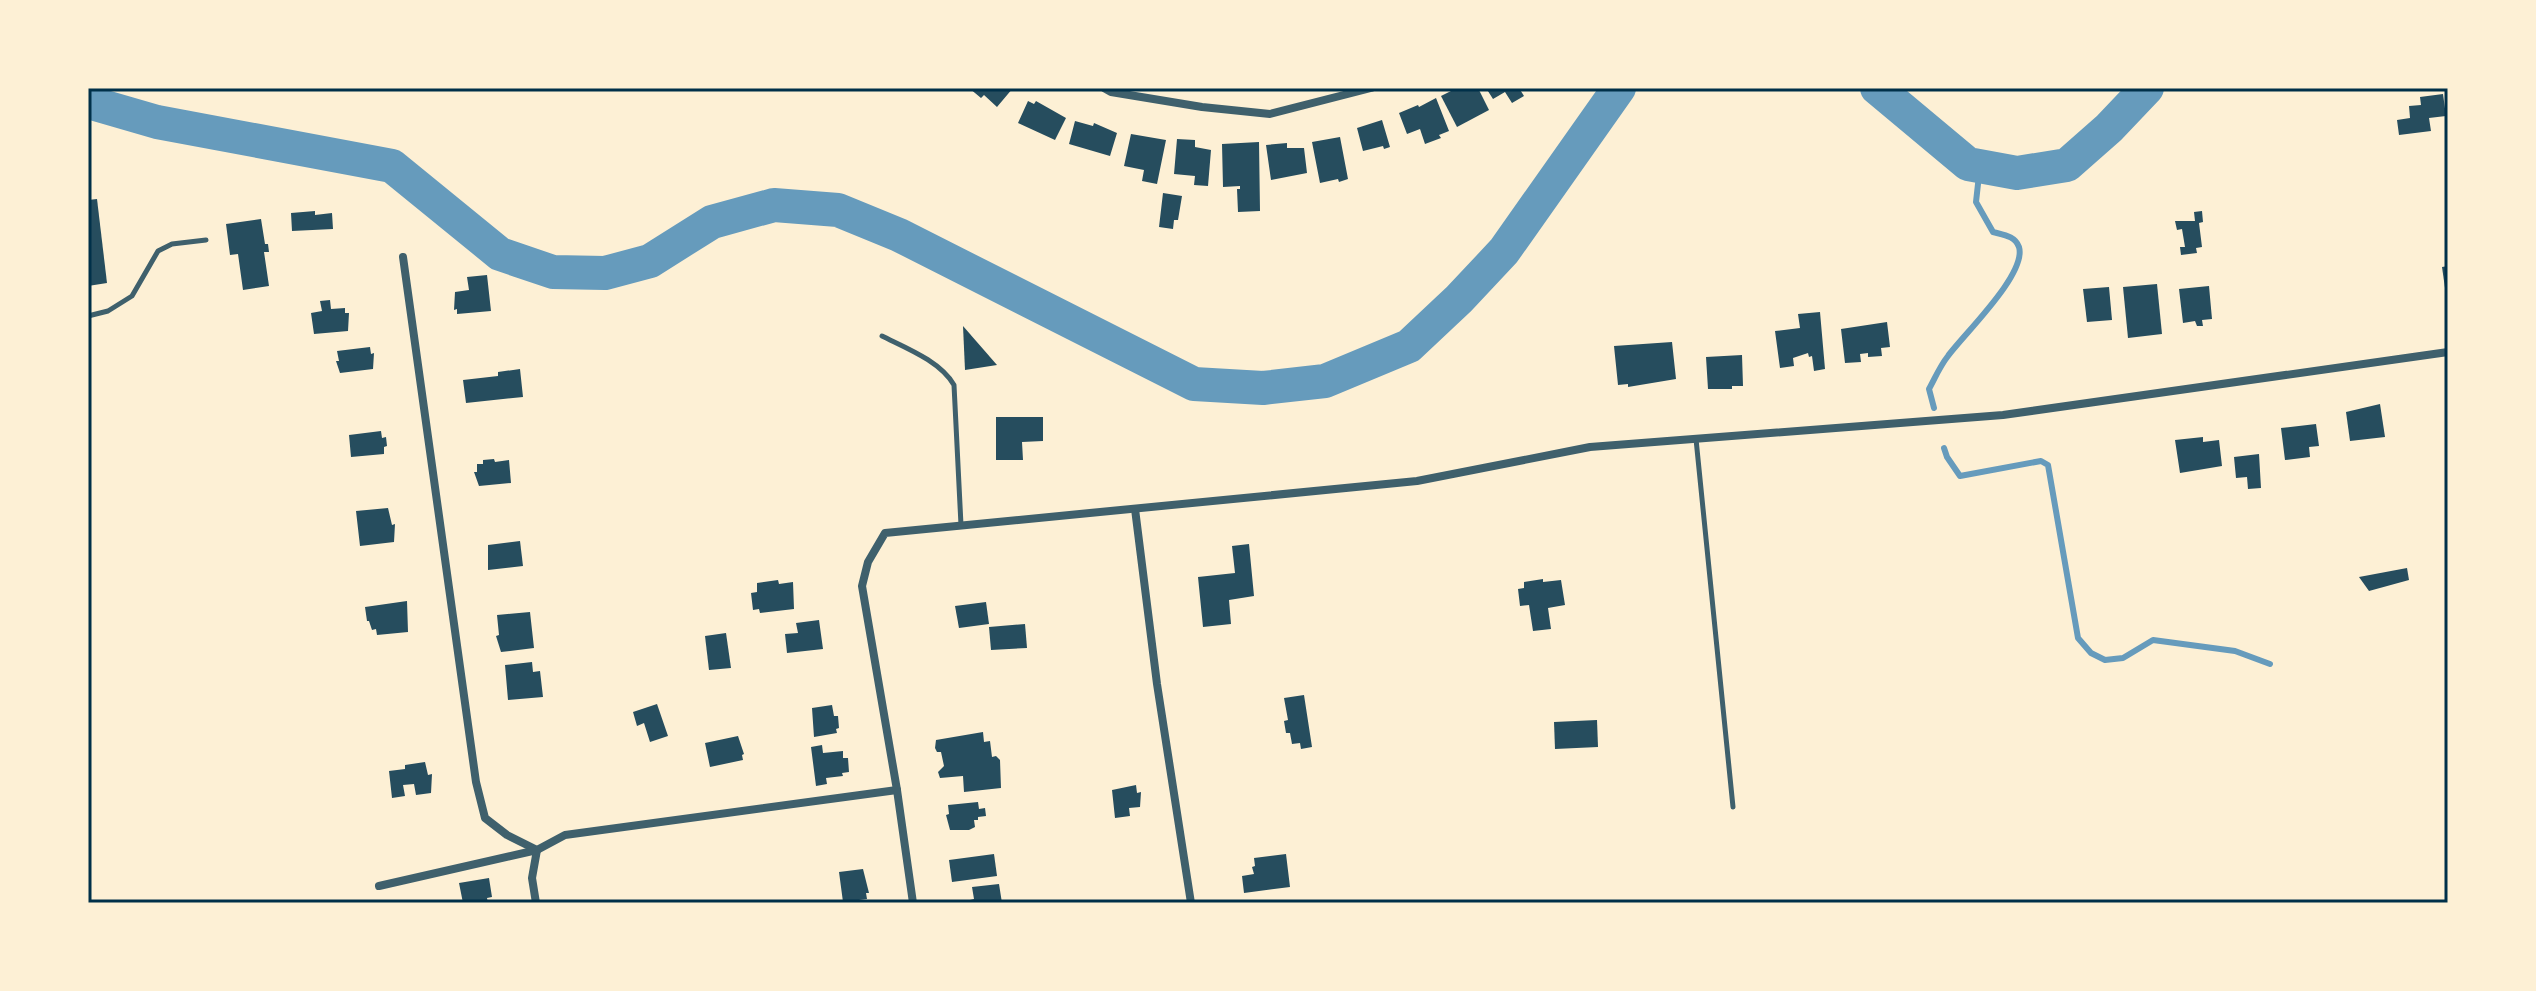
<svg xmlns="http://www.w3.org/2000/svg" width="2536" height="991" viewBox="0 0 2536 991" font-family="'Crimson Pro',serif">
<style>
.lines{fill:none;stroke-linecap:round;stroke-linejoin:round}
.stream{stroke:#669bbc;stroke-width:6}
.river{stroke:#669bbc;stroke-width:34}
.building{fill:#264d5e}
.service{stroke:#3f606c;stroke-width:5}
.minor{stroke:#3f606c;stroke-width:8}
.neatline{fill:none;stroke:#003049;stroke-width:3}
</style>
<rect width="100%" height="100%" fill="#fdf0d5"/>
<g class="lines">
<!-- stream -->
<g class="stream">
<path d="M1934,408l-5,-19c6,-11 11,-23 19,-33 16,-22 79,-82 71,-109 -4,-11 -15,-12 -26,-15l-17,-30 4,-36"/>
<path d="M1944,448l3,9 13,19 81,-15 7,4 30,173 13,15 14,7 18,-2 30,-18 82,11 35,13"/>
</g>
<!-- river -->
<g class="river">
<path d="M1877,88l91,76 49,9 50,-8 42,-37 38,-40"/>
<path d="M88,102l69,20 235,44 108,88 53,18 52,1 45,-12 62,-39 62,-17 64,5 61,25 295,149 69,4 62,-7 84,-35 50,-47 45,-48 115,-163"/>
</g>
</g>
<!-- building -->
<g class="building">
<path d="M969,88h44l-16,19 -13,-12 -3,3z"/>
<path d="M1457,88h21l11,22 -32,17 -16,-31z"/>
<path d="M1486,88h33l5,8 -12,7 -7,-11 -12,7z"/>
<path d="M2443,94l3,22 -17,2 2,13 -32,4 -2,-15 13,-2 -1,-12 12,-1 -1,-8z"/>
<path d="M1436,98l13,33 -10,4 2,3 -16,6 -5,-15 -13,5 -8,-21 19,-8 1,2z"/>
<path d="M1028,101l6,3 2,-3 30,17 -11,22 -37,-17z"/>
<path d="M1382,120l8,27 -6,2 -1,-3 -20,5 -6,-23z"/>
<path d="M1075,121l18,5 1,-3 23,10 -7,23 -41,-12z"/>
<path d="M1131,134l35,6 -9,44 -15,-3 2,-11 -20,-4z"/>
<path d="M1340,137l8,42 -9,3 -1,-3 -18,4 -8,-41z"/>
<path d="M1177,139l18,1v7l16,3 -3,36 -14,-1 1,-9 -21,-2z"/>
<path d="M1259,142l1,69 -22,1 -1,-23h3v-3l-17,1 -1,-43z"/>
<path d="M1287,143v5h17l3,25 -36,7 -5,-35z"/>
<path d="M1163,193l19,3 -4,24h-4l-1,9 -14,-2z"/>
<path d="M97,199l10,84 -19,3v-86z"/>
<path d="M315,211v4l17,-2 1,16 -41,2 -1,-18z"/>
<path d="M2202,211l1,11 -4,1 3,24 -6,1 1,5 -16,2 -1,-8h5l-3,-18 -5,1 -2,-9h20l-1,-9z"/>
<path d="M261,219l4,25h3l1,8h-5l5,34 -26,4 -5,-36 -8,1 -4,-31z"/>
<path d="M2448,266v29h-2l-4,-28z"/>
<path d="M487,275l4,36 -34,3v-5l-3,1 1,-18 14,-2 -2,-13z"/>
<path d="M2157,284l5,50 -34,4 -5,-51z"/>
<path d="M2209,286l3,33 -10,1 1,6h-6l-2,-5 -12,2 -4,-34z"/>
<path d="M2109,287l3,33 -25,2 -4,-33z"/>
<path d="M330,300l1,9 14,-1v5h4l-1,18 -34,3 -3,-21 11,-2 -2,-10z"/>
<path d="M1820,312l5,57 -11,2 -2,-15 -3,1 -1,-4 -15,5 1,8 -14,2 -5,-37 25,-3 -2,-14z"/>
<path d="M1887,322l3,25 -9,1 1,8 -14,1v-4l-8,1 1,8 -16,1 -4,-34z"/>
<path d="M963,326l34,39 -32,5z"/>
<path d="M1672,342l4,37 -48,8v-3l-10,1 -4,-39z"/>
<path d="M370,347l1,7 3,-1 -1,16 -33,4 -4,-12h3l-2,-10z"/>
<path d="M1742,355l1,31h-11v3h-24l-2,-32z"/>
<path d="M520,369l3,28 -57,6 -3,-23 35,-4v-4z"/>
<path d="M2380,404l5,33 -35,4 -4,-29z"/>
<path d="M996,417h47v24l-21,1 1,18h-27z"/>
<path d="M2316,424l3,22 -10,1 1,10 -25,3 -4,-32z"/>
<path d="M381,431l1,7 4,-1 1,9 -3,1v7l-33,3 -2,-22z"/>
<path d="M2203,437v5l16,-2 3,26 -42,7 -5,-33z"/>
<path d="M2259,454l2,34 -13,1 -1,-12 -11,1 -2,-21z"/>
<path d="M494,459l1,3 14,-2 2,23 -32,3 -5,-14h3v-8h6v-4z"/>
<path d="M388,508l4,17 3,-1 -1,18 -34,4 -4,-35z"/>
<path d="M520,541l3,25 -35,4v-25z"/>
<path d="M1249,544l5,52 -25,4 2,24 -28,3 -5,-50 37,-4 -3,-27z"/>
<path d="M2407,568l2,12 -40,11 -10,-14z"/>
<path d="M1543,579v3l18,-2 4,25 -17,3 3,21 -18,2 -4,-26 -9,1 -2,-17 6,-1v-6z"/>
<path d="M778,580l1,4 14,-2 1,27 -34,4 -1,-4 -6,1 -2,-17 6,-1v-9z"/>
<path d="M407,601l1,31 -31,3 -1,-6 -4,1 -3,-9h-2l-2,-14z"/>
<path d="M986,602l3,22 -30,4 -4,-22z"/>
<path d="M530,612l4,36 -33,4 -5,-16 3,-1 -2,-20z"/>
<path d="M819,620l4,29 -36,4 -2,-19 13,-1 -2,-10z"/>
<path d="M1025,624l2,24 -36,2 -2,-23z"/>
<path d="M726,633l5,35 -22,2 -4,-34z"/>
<path d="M532,662l1,10 7,-1 3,26 -35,3 -3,-35z"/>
<path d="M1304,695l8,52 -11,2 -1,-6 -8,1 -2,-11h-4l-2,-12 4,-1 -4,-22z"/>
<path d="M657,704l11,32 -18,6 -6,-19 -7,3 -4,-14z"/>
<path d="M832,705l2,11h4l1,12 -3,1 1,4 -23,4 -2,-29z"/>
<path d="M1597,720l1,27 -43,2 -1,-27z"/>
<path d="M983,732l1,10 6,-1 2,16 4,-1 4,4 1,28 -37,4 -1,-16 -23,2 -2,-6 6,-6 -3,-14h-4l-2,-4 1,-8z"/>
<path d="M738,736l6,18 -2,1 1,5 -33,7 -5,-24z"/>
<path d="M822,745l1,8 20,-2v7h5l1,14 -7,1 1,3 -17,2 1,6 -11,2 -5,-39z"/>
<path d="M425,762l3,13 4,-1 -1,19 -15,2 -2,-11 -11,1 2,11 -13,2 -3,-27 16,-2v-4z"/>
<path d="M1136,785l1,8 4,-1 -1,15 -11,1 1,8 -15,2 -3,-28z"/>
<path d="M978,802l1,7 6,-1 1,8 -8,1v3h-4l1,7 -6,3h-19l-4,-15 3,-1 -1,-9z"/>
<path d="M994,854l3,22 -45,6 -3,-22z"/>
<path d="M1286,854l4,33 -46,6 -2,-17 12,-2 -2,-7 3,-1 -1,-8z"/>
<path d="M863,869l6,24h-3l1,6 -24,3 -4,-30z"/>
<path d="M489,878l3,19 -5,1 1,5h-25l-4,-20z"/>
<path d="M999,884l3,19h-44l16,-4 -2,-12z"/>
</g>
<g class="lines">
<!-- service -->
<g class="service">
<path d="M88,316l20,-5 24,-15 26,-45 14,-7 34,-4"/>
<path d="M882,336c24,12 58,25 72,49l7,140"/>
<path d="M1696,439l37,368"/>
</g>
<!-- minor -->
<g class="minor">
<path d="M1104,88l7,4 91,15 68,7 101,-26"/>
<path d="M403,257l73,525 9,36 22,17 30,15 -5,28 4,25"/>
<path d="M1135,509l22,175 34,219"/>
<path d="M379,886l158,-36 28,-15 332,-45"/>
<path d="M913,903l-16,-113 -35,-204 6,-24 17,-29 532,-52 173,-34 413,-32 445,-63"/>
</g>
</g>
<!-- border -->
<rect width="2536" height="991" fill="none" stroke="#fdf0d5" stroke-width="180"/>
<rect x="90" y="90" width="2356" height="811" class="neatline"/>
</svg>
